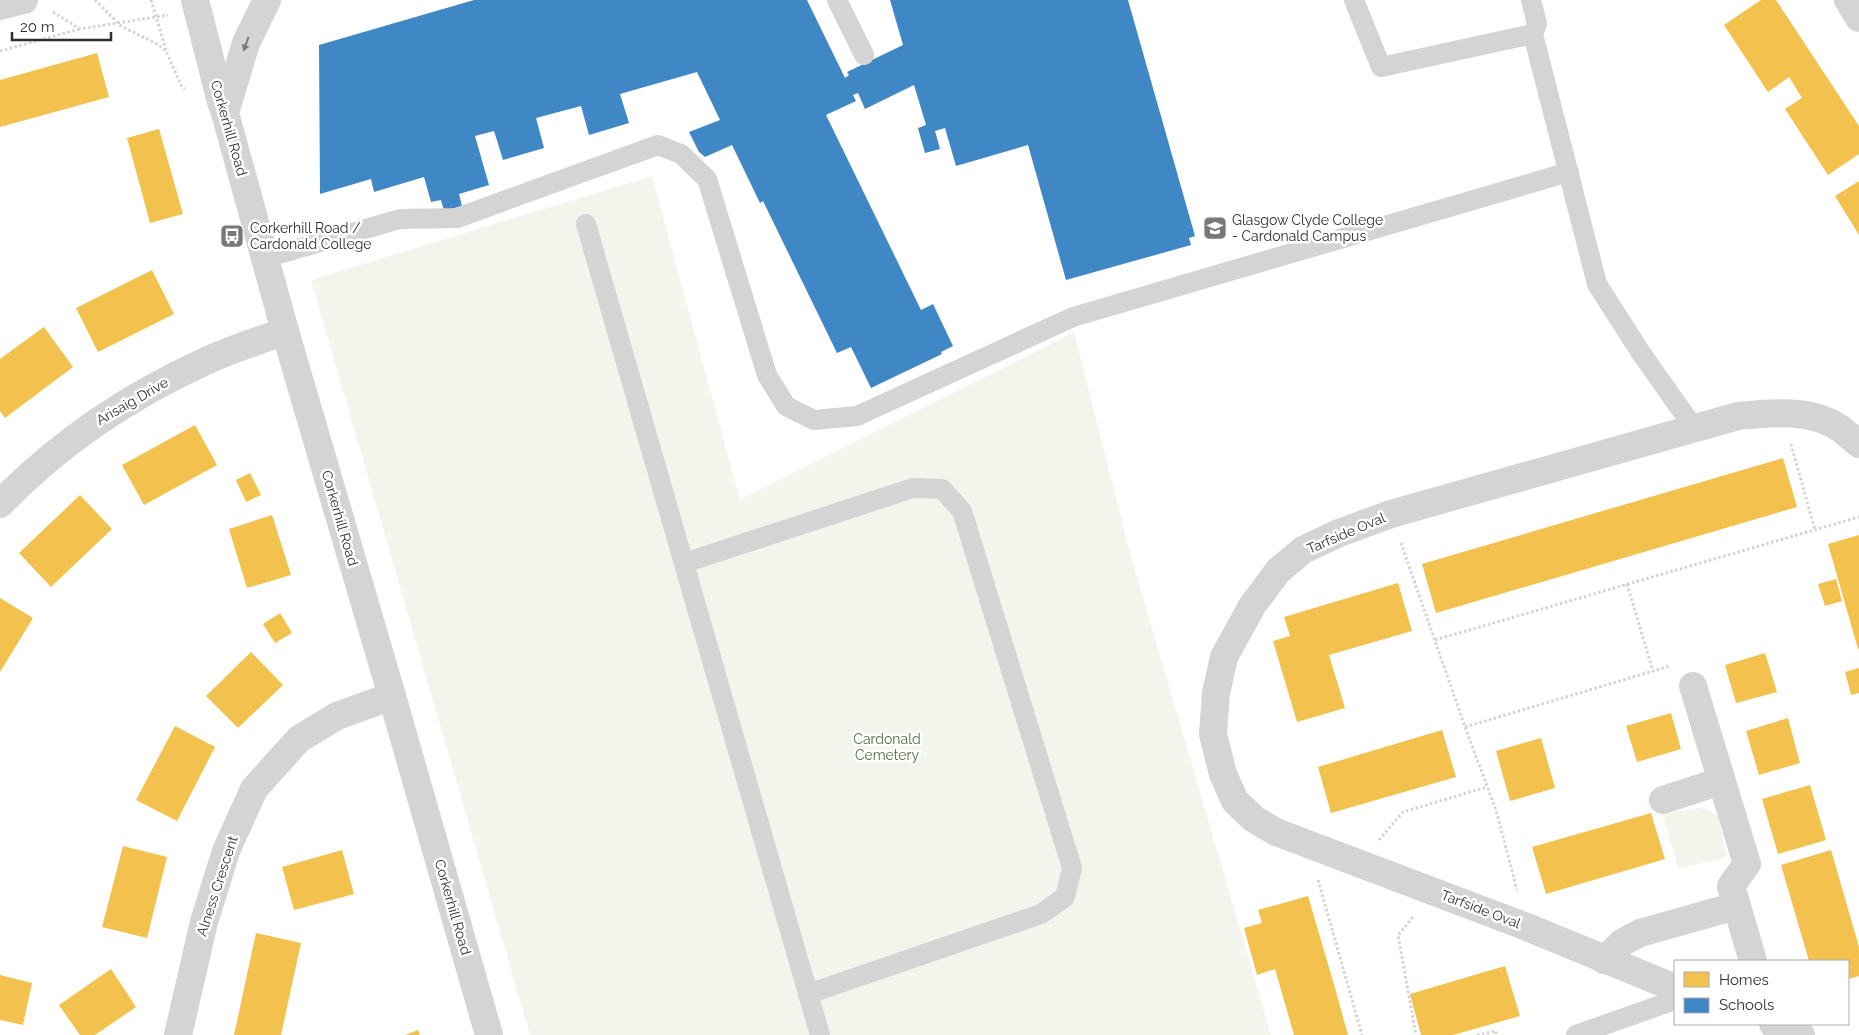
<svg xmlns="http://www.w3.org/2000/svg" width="1859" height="1035" viewBox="0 0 1859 1035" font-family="Raleway,sans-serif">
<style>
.green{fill:#f1f5ec}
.homes{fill:#f2c14e}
.schools{fill:#3f88c5}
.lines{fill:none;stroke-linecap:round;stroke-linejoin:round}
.path{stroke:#d4d4d4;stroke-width:3;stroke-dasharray:2.5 2.5;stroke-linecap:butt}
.service{stroke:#d4d4d4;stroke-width:20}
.minor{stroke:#d4d4d4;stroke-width:28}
.tertiary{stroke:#d4d4d4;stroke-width:28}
.oneway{fill:#797979}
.labels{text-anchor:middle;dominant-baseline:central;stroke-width:5;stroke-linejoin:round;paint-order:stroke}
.street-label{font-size:14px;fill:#2f2f2f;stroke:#fff}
.poi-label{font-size:14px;fill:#2f2f2f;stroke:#fff;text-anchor:start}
.park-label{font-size:14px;fill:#516c3b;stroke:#fff}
</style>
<rect width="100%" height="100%" fill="#fff"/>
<!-- green -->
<g class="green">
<path d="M652,176l88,324 334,-168 56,221 141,482h-741l-219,-755z"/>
<path d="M1697,808l9,1 12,7 9,41 -49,12 -15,-55z"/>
</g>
<!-- homes -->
<g class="homes">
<path d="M1761,0h15l83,126v28l-31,21 -43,-66 17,-11 -13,-21 -21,15 -44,-67z"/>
<path d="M97,53l12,44 -109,30v-47z"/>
<path d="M159,129l24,85 -33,9 -23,-85z"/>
<path d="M1859,181v54l-24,-39z"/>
<path d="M152,270l22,44 -76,38 -22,-44z"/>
<path d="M44,327l29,40 -68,51 -5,-7v-52z"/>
<path d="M195,425l22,40 -73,40 -22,-40z"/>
<path d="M1783,458l14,49 -361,106 -14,-49z"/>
<path d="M250,473l11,22 -15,7 -10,-22z"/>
<path d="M80,495l32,34 -61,58 -32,-34z"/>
<path d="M272,515l19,60 -44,13 -18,-59z"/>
<path d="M1859,535v114h-1l-30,-105z"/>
<path d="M1836,579l6,22 -17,5 -7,-22z"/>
<path d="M1398,583l14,48 -83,24 16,53 -48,14 -24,-81 17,-5 -6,-19z"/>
<path d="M0,598l33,20 -33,54z"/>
<path d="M280,613l12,20 -17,10 -12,-19z"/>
<path d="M251,652l32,33 -45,43 -32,-32z"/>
<path d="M1765,653l12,39 -41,11 -11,-38z"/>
<path d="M1859,668v25l-8,2 -6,-23z"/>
<path d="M1671,713l10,36 -44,13 -11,-36z"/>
<path d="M1788,718l12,45 -41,12 -13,-44z"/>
<path d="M175,726l40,21 -38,74 -41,-21z"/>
<path d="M1442,730l14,47 -125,36 -13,-46z"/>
<path d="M1541,738l14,50 -45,13 -14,-50z"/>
<path d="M1810,785l16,55 -48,14 -16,-55z"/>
<path d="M1651,813l14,46 -119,35 -14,-47z"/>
<path d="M123,846l44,11 -20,81 -45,-11z"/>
<path d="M342,850l12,44 -60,16 -12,-43z"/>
<path d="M1831,850l28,97v29l-11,3v-18h-39l-28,-96z"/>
<path d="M1308,896l27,92 13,47h-54l-19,-66 -18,6 -13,-47 18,-5 -4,-13z"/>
<path d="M256,933l45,10 -20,92h-47z"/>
<path d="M1505,966l15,50 -67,19h-32l-11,-41z"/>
<path d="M111,969l25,38 -41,28h-15l-21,-30z"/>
<path d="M0,975l32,8 -9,42 -23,-5z"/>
<path d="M418,1030l2,5h-15z"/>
</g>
<!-- schools -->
<path class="schools" d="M474,0h333l38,78 4,-3 -2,-3 56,-27 -13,-45h238l67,236 -6,2 2,7 -125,35 -38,-135 -72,21 -11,-38 -10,3 5,18 -15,4 -7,-25 8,-3 -12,-40 -49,24 -7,-16 -5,2 3,6 -30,14 95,195 12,-6 20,42 -12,6 1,2 -71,34 -20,-41 -14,6 -74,-152 -3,2 -28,-58 -27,12 -6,-5 -10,-20 31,-12 -23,-48 -77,22 9,29 -40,12 -8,-29 -45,12 8,30 -41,12 -9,-29 -19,5 14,49 -30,9 3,12 -18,5 -3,-11 -10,2 -7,-25 -50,15 -3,-13 -51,15 -1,-149z"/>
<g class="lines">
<!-- path -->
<g class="path">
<path d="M95,0l26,26 36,18 9,7 16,36 3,2"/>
<path d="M151,0l15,50"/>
<path d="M53,12l27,17 88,-14"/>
<path d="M0,51l80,-22"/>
<path d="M1791,444l24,86"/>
<path d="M1401,543l64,184 31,83 21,80"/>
<path d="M1627,584l26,87"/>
<path d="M1435,640l424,-123"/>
<path d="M1465,727l205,-61"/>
<path d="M1379,840l24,-28 84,-25"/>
<path d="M1318,880l44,155"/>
<path d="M1413,917l-15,18 18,100"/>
<path d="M1477,1035l19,-4v4"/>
</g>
<!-- service -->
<g class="service">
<path d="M837,0l27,55"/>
<path d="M1354,0l27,67 152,-33 64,250 44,69 53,75"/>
<path d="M1531,0l6,24 -4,10"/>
<path d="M586,224l234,811"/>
<path d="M265,258l135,-39 57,-1 201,-73 23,9 26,25 60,196 19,31 28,14 43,-4 216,-99 496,-145"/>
<path d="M684,563l229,-75 29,1 20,22 110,357 -7,29 -24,17 -233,80"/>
<path d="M1576,1035l99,-35"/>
</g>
<!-- minor -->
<g class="minor">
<path d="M1848,0l11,18"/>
<path d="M0,6l24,-6"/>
<path d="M0,504c59,-61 129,-108 206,-143 25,-12 53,-20 79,-30"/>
<path d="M1693,686l54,178 -16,22 22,75"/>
<path d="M1663,800l58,-19"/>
<path d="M1604,960l19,-18 17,-9 96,-27"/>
<path d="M1675,988l-148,-61 -251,-95 -22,-13 -19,-18 -12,-27 -10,-40 3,-41 8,-36 28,-51 26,-35 25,-21 36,-17 52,-19 347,-98c35,-3 73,-8 103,13 6,5 12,10 18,15"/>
<path d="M1773,1024l28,11"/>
<path d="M178,1035l26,-113 22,-71 28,-62 45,-50 38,-23 55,-20"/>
</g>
<!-- tertiary -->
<g class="tertiary">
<path d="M195,0l26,102 4,11 60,218 107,365 97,339"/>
<path d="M225,113l21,-70 21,-43"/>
</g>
</g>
<!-- one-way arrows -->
<defs><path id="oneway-solid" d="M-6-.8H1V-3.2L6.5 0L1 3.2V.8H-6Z" transform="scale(1.25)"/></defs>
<use class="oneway" href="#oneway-solid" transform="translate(246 44) rotate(110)"/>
<!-- icons -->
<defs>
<g id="university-square" transform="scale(1.25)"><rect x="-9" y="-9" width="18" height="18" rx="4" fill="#787878" stroke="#fff"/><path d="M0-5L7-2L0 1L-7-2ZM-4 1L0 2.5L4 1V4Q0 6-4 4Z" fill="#fff"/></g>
<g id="bus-square" transform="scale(1.25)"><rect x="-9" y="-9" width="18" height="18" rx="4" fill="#787878" stroke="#fff"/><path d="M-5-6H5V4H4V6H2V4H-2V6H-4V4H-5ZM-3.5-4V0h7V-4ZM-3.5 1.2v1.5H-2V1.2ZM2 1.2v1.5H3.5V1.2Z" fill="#fff"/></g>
</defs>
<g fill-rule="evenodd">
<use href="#university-square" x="1215" y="228"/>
<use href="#bus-square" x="232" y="236"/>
</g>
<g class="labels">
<!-- street labels -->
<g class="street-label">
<text transform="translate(229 128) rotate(74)">Corkerhill Road</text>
<text transform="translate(132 401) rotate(-30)">Arisaig Drive</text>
<text transform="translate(340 518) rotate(74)">Corkerhill Road</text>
<text transform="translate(1346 533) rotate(-23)">Tarfside Oval</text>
<text transform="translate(217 886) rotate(-72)">Alness Crescent</text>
<text transform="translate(453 907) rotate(74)">Corkerhill Road</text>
<text transform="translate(1481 909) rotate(21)">Tarfside Oval</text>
</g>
<!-- poi labels -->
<g class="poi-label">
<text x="1232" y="220">Glasgow Clyde College<tspan x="1232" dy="16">- Cardonald Campus</tspan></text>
<text x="250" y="228">Corkerhill Road /<tspan x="250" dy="16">Cardonald College</tspan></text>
</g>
<!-- park labels -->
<g class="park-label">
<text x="887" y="739">Cardonald<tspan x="887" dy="16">Cemetery</tspan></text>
</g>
</g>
<!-- legend -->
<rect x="1674" y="960" width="175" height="65" fill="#ffffff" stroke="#acacac"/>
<rect x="1684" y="972" width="25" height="15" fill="#f2c14e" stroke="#acacac"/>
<text x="1719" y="985" font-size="15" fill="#2f2f2f">Homes</text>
<rect x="1684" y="998" width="25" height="15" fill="#3f88c5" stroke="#acacac"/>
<text x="1719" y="1010" font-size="15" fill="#2f2f2f">Schools</text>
<!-- scale -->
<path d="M12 32v8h99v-8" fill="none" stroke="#2f2f2f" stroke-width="2.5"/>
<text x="20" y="32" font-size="15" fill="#2f2f2f" stroke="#ffffff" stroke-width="4" paint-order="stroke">20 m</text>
</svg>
